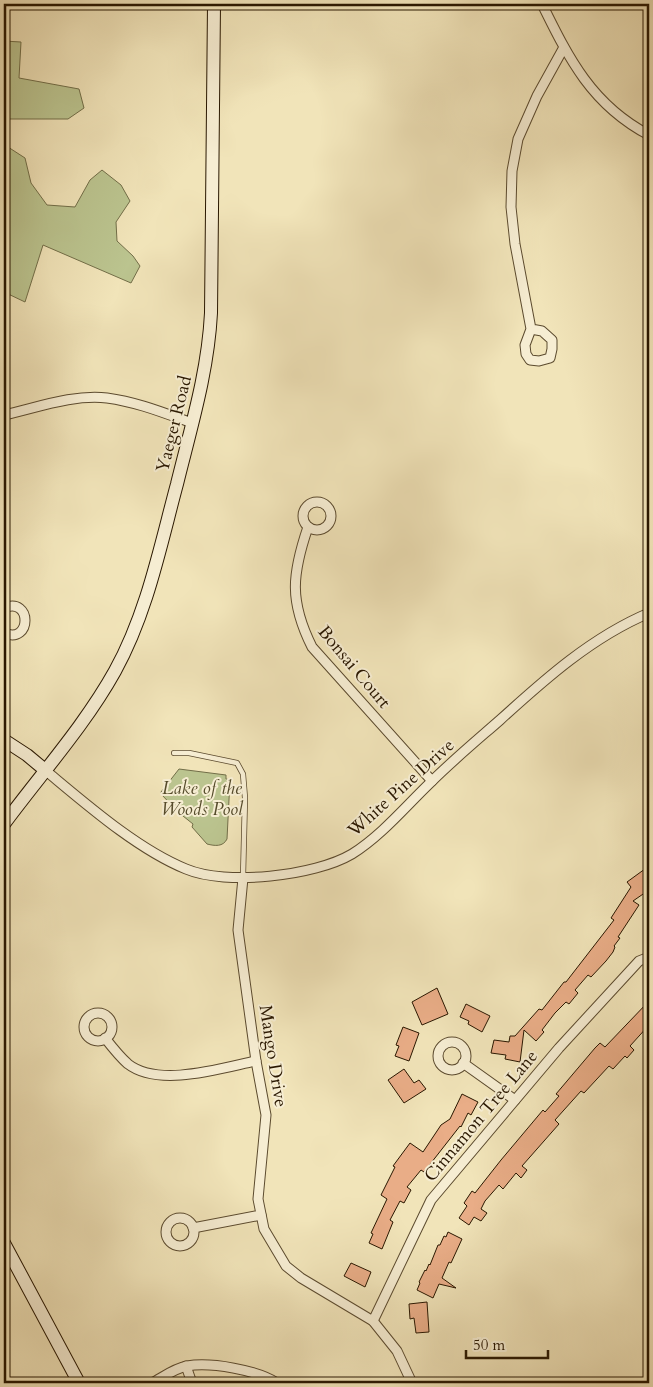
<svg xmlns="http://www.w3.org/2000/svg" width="653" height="1387" viewBox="0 0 653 1387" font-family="Cardo,serif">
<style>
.green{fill:#bbc48f;stroke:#726e48}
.building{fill:#e9ad87;stroke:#291700}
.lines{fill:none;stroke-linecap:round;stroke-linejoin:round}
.lane-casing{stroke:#5b4a2e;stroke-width:6}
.street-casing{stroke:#5b4a2e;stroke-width:11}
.secondary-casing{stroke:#291700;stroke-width:14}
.lane{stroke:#f6edd2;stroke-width:4.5}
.street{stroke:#f6edd2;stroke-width:9}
.secondary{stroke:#f6edd2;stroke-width:12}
.labels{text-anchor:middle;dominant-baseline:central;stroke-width:4;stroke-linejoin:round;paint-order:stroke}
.street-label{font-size:18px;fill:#291700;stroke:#f6edd2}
.park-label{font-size:18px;font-style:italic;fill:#554b2b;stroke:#f6edd2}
</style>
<rect width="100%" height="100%" fill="#f1e4b9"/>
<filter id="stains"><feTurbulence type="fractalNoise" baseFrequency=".004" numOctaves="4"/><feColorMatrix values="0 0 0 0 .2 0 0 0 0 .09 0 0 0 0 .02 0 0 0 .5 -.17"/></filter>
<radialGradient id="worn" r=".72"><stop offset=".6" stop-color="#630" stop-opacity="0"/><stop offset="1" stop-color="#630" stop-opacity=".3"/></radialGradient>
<!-- green -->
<g class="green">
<path d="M4,41l17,1 -2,36 60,11 5,19 -16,11h-59l-1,28 17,11 6,25 16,22 28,2 15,-27 12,-10 19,15 9,16 -14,21 1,19 16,15 7,10 -9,17 -88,-38 -18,57 -21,-10z"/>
<path d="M179,769l47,6v4l4,1 -3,59c-4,8 -12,7 -20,5l-15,-17 1,-3 -15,-12 -16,-17 -1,-3z"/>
</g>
<!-- building -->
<g class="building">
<path d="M649,866v19l-5,4 2,3 -13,9 6,4 -21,32 2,1 -6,8 1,1 -2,5 -7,9 -15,16 -3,-2 -13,15 3,3 -9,11 -3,-2 -11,11 -13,17 2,2 -8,9 -12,-11 -4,32 -15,-3 1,-4 -15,-2 3,-13 15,2 1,-6h5l24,-27 3,1 22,-28h2l48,-62 -3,-2 20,-31 -4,-5z"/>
<path d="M437,988l11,26 -26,11 -10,-23z"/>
<path d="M649,1001v24l-19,21 4,4 -7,8 -2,-2 -12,13 -4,-3 -25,27 -3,-2 -26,29 4,4 -37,42 5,4 -6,8 -5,-5 -13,16 -4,-4 -14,16 -4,8 6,4 -6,8 -7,-4 -5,8 -10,-7 8,-12 -3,-3 8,-12 3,2 26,-33 42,-50 2,2 14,-16 -3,-2 39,-46 5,-5 5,4z"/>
<path d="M466,1004l24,12 -8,16 -14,-8 1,-3 -9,-4z"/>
<path d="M403,1027l16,6 -10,28 -14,-5 4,-10 -3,-1z"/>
<path d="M404,1069l10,14 5,-3 7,9 -22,14 -16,-23z"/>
<path d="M462,1094l16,8 -7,13 -3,-2 -7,14 -1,-1 -36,46 -3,-2 -14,17 4,3 -7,13 -4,-2 -10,19 3,2 -11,27 -13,-6 4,-9 -2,-1 16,-34 -6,-4 14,-28 -2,-1 17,-23 13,9 18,-27 9,-6z"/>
<path d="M448,1232l14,7 -11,24 -2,-1 -7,16 14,10 -17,-4 -6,14 -16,-8 3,-7 -1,-1 6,-12 1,1 3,-7 1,1 8,-20h2l4,-9 2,1z"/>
<path d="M351,1263l20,9 -6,15 -21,-11z"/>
<path d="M427,1302l2,30 -13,1 -2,-15 -4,1 -1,-15z"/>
</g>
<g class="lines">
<!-- lane casing -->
<g class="lane-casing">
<path id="lane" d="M174,753h15l48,10 6,11 2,24 -2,79"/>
</g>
<!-- street casing -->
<g class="street-casing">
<g id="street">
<path d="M542,4c27,55 50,101 107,131"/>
<path d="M531,329l11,2 10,9v9l-2,9 -11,3 -9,-1 -4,-6 -1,-9 6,-16 -16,-85 -4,-37 1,-36 6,-32 19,-43 26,-47"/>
<path d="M4,415c32,-7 69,-21 103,-17 30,4 57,15 85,25"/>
<circle cx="317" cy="516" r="14"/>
<path d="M308,527c-16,47 -19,74 4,120l120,134"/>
<path d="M4,608c28,-12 28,37 0,25"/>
<path d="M45,770c41,34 92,79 141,99 40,17 129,7 166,-15 29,-18 53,-47 78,-71 22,-22 46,-42 70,-63 45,-41 92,-83 149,-107"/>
<path d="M243,878l-5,52 18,131 10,54 -8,84 6,30 22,37 15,12 72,43 24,30 15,32"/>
<circle cx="98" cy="1027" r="14"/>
<path d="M105,1038c7,9 15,19 23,26 31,24 94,4 128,-3"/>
<circle cx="452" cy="1056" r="14"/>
<path d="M463,1063l52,37"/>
<circle cx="180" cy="1232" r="14"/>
<path d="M193,1228l68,-13"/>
<path d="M373,1321l58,-121 128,-152 80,-87 10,-4"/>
<path d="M186,1366l6,17"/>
<path d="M152,1383c11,-6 23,-15 35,-17 24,-4 70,4 90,17"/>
</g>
</g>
<!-- secondary casing -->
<g class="secondary-casing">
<g id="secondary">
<path d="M4,740l23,15 18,15"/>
<path d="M4,824c37,-50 81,-99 111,-153 32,-58 45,-124 62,-187 14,-57 31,-112 34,-171l3,-309"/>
<path d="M4,1243l75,140"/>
</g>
</g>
<!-- lane -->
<use href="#lane" class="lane"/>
<!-- street -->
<use href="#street" class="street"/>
<!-- secondary -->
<use href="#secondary" class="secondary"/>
</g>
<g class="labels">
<!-- street labels -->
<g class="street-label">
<text transform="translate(174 424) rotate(-76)">Yaeger Road</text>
<text transform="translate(354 667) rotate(50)">Bonsai Court</text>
<text transform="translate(401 788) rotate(-42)">White Pine Drive</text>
<text transform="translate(273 1056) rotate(81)">Mango Drive</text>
<text transform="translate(481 1116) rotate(-50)">Cinnamon Tree Lane</text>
</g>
<!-- park labels -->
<g class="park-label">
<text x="202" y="788">Lake of the<tspan x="202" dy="21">Woods Pool</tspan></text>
</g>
</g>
<!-- margin -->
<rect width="653" height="1387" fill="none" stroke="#f1e4b9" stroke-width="20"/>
<rect x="5" y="5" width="643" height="1377" fill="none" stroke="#291700" stroke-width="2.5"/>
<rect x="10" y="10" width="633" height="1367" fill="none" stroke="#291700"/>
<!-- scale -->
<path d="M466 1350v8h82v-8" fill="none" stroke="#291700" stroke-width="2.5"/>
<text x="473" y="1350" font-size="15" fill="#291700" stroke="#f6edd2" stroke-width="4" paint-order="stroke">50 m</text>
<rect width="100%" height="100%" filter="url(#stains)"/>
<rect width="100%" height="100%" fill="url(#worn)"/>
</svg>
